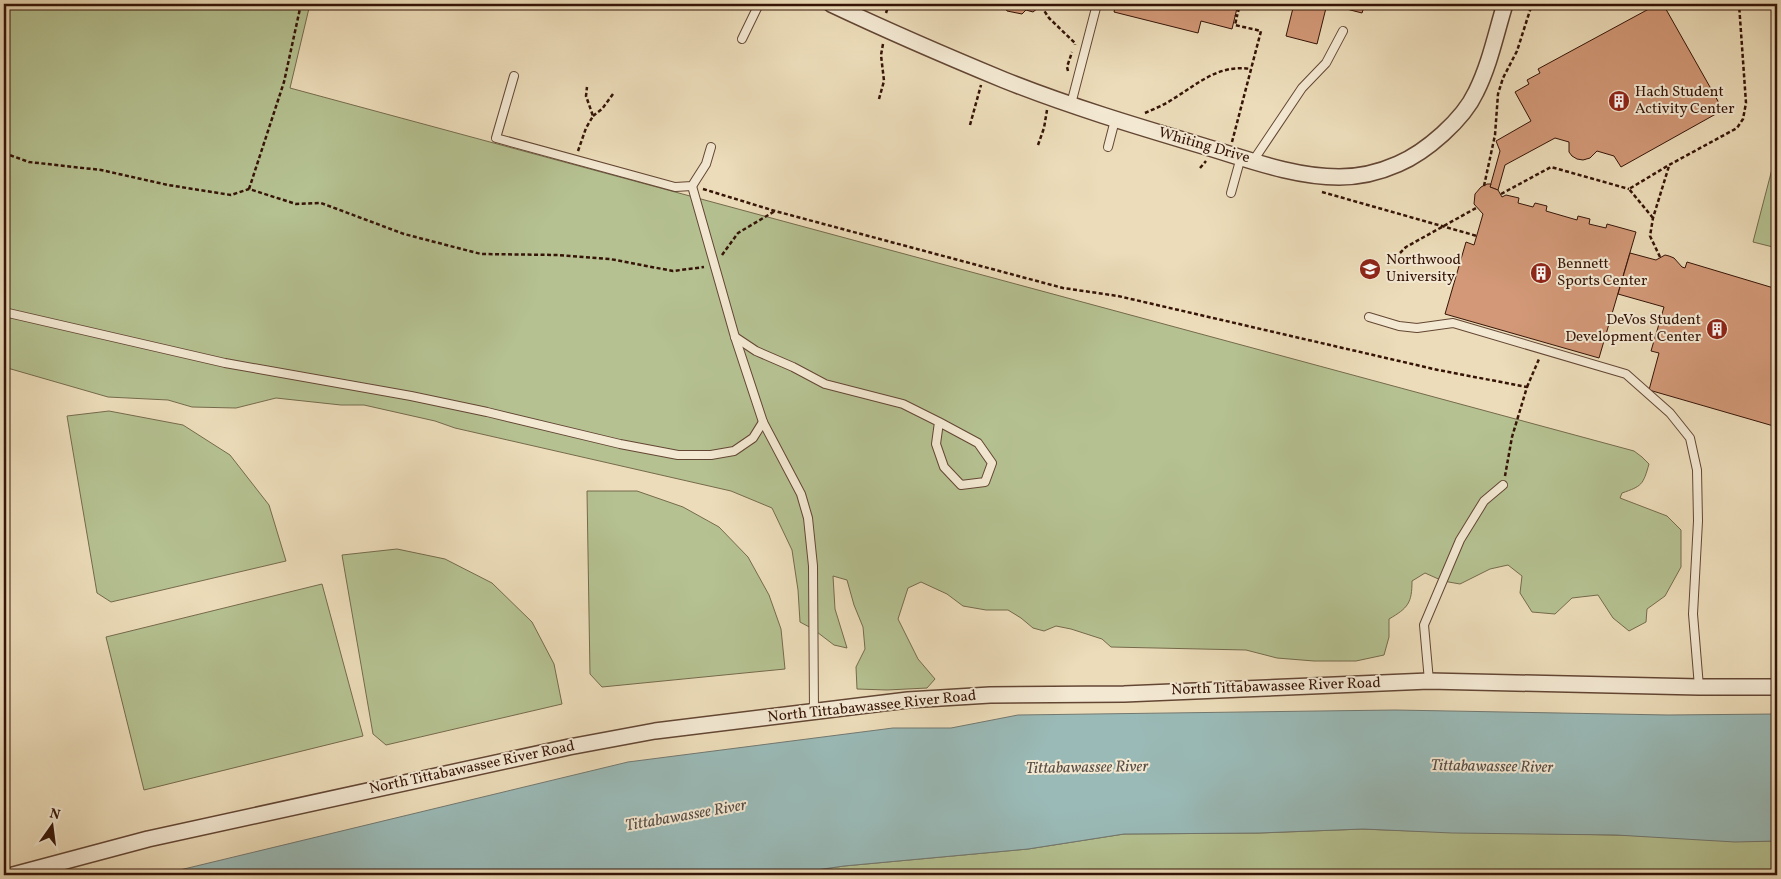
<svg xmlns="http://www.w3.org/2000/svg" width="1781" height="879" viewBox="0 0 1781 879" font-family="Vollkorn,serif">
<style>
.green{fill:#b5c191;stroke:#756a4c}
.water{fill:#9abab7;stroke:#727871}
.building{fill:#d29877;stroke:#351407}
.lines{fill:none;stroke-linecap:round;stroke-linejoin:round}
.lane-casing{stroke:#634634;stroke-width:10}
.street-casing{stroke:#634634;stroke-width:18}
.path{stroke:#351407;stroke-width:2.5;stroke-dasharray:4 2.5;stroke-linecap:butt}
.lane{stroke:#f3e8d2;stroke-width:8}
.street{stroke:#f3e8d2;stroke-width:15}
.labels{text-anchor:middle;dominant-baseline:central;stroke-width:4;stroke-linejoin:round;paint-order:stroke}
.poi-label{font-size:15px;fill:#351407;stroke:#f3e8d2;text-anchor:start}
.street-label{font-size:15px;fill:#351407;stroke:#f3e8d2}
.water-label{font-size:16px;font-style:italic;fill:#584e45;stroke:#f3e8d2}
</style>
<rect width="100%" height="100%" fill="#ecdcb9"/>
<filter id="stains"><feTurbulence type="fractalNoise" baseFrequency=".004" numOctaves="4"/><feColorMatrix values="0 0 0 0 .2 0 0 0 0 .09 0 0 0 0 .02 0 0 0 .5 -.17"/></filter>
<radialGradient id="worn" r=".72"><stop offset=".6" stop-color="#630" stop-opacity="0"/><stop offset="1" stop-color="#630" stop-opacity=".3"/></radialGradient>
<!-- green -->
<g class="green">
<path d="M4,4h306l-20,84 1344,363 8,6 7,7c-6,21 -7,22 -27,29l-2,5 47,18 14,14v37l-16,29 -18,13 -1,13 -17,9 -16,-13 -15,-23 -26,3 -17,16 -23,-2 -12,-19 2,-17 -14,-11 -18,4 -30,15 -17,-3 -18,-8 -13,8c0,22 -4,27 -23,38v18l-5,18 -28,6h-42l-37,-3 -31,-8 -135,-3 -9,-8 -31,-10 -15,-3 -12,5 -11,-3 -12,-10 -13,-8h-22l-23,-4 -16,-12 -26,-12 -13,6 -10,31 20,40 17,20 -8,9 -40,2 -30,-1 -1,-22 9,-18 -2,-22 -9,-22 -7,-25 -14,-4 2,33 12,39 -13,-3 -21,-16 -13,-7 -2,-32 -6,-40 -20,-42 -41,-17 -276,-63 -20,-7 -71,-16h-23l-65,-7 -40,10 -44,-1 -24,-7 -60,-3 -104,-30z"/>
<path d="M1777,150v98l-24,-6z"/>
<path d="M109,411l74,14 47,30 39,50 17,56 -175,41 -14,-9 -30,-177z"/>
<path d="M587,491h50l46,16 36,20 29,30 21,38 12,34 4,40 -183,18 -12,-13z"/>
<path d="M397,549l48,10 47,24 40,39 22,42 8,40 -176,41 -13,-11 -31,-179z"/>
<path d="M322,584l41,152 -219,54 -38,-153z"/>
<path d="M1363,829c84,4 167,4 251,6 55,1 109,7 163,6v34h-996l63,-9 184,-17 96,-15 135,-1z"/>
</g>
<!-- water -->
<path class="water" d="M1395,710l273,5 109,-1v127l-42,1 -119,-7 -164,-2 -89,-4 -104,4 -135,1 -96,15 -184,17 -63,9h-622l469,-113 265,-34h58l67,-13z"/>
<!-- building -->
<g class="building">
<path d="M999,4h44l-10,8 -7,-2 -4,4 -15,-3 -3,-5z"/>
<path d="M1116,4h122l-6,25 -31,-8 -3,12 -84,-21z"/>
<path d="M1294,4h33l-10,40 -31,-8z"/>
<path d="M1327,4h38l-3,9z"/>
<path d="M1658,4h5l60,106 -102,57 -7,-11 -17,-5 -7,7 -7,2 -6,-1 -5,-3 -3,-4v-10l-14,-4 -50,27 -7,25 -8,-3 10,-36 -4,-10 35,-20 -16,-29 14,-8 -2,-4 13,-7 -2,-4z"/>
<path d="M1487,184h4l-1,3 8,3 4,7 4,-2 13,3 -1,5 15,4 2,-4 12,3 -1,5 31,9 1,-4 12,3 -1,5 17,4 1,-4 29,8 -37,126 -154,-44 21,-72 8,3 9,-31 -9,-10 1,-10 6,-7z"/>
<path d="M1630,253l26,7 9,-5 4,1 5,2 8,9 3,1 2,-6 90,27v138l-128,-37 10,-37 -8,-2 13,-44 -46,-13z"/>
</g>
<g class="lines">
<!-- lane casing -->
<g class="lane-casing">
<g id="lane">
<path d="M742,39l17,-35"/>
<path d="M514,76l-18,62 179,49 17,-1 14,-22 5,-17"/>
<path d="M1071,104l26,-100"/>
<path d="M1108,147l7,-27"/>
<path d="M1253,161l49,-73 24,-25 17,-32"/>
<path d="M692,186l43,151 28,85 38,72 7,24 5,48 1,147"/>
<path d="M1231,193l10,-36"/>
<path d="M4,312l221,51 186,33 76,16 133,32 58,11h33l23,-4 19,-13 10,-16"/>
<path d="M1369,317l30,9 18,2 36,-5 173,51 44,39 20,25 7,32 1,51 -5,93 6,73"/>
<path d="M735,337l21,14 37,16 32,17 78,20 36,18 -3,22 8,23 17,18 24,-3 7,-19 -14,-20 -39,-21"/>
<path d="M1429,681l-5,-56 36,-85 24,-39 19,-16"/>
</g>
</g>
<!-- street casing -->
<g class="street-casing">
<g id="street">
<path d="M831,4c57,27 115,52 173,76 65,26 132,46 199,66 44,13 90,31 136,31 20,0 41,-5 59,-13 28,-12 65,-44 78,-72 14,-28 20,-59 29,-88"/>
<path d="M13,875l135,-36 421,-92 86,-16 253,-31 82,-5 134,-1 305,-13 270,6h78"/>
</g>
</g>
<!-- path -->
<g class="path">
<path d="M885,4l1,5 15,-4 51,3 23,-4"/>
<path d="M1041,6l8,12 26,25v2"/>
<path d="M886,13l3,-9"/>
<path d="M1235,15l2,1 3,-12"/>
<path d="M1068,71l-1,-4 5,-15"/>
<path d="M879,99l5,-18 -3,-26 2,-11"/>
<path d="M1145,113c9,-4 19,-8 28,-14 26,-16 46,-35 78,-30"/>
<path d="M593,116l9,-7 11,-15"/>
<path d="M970,125l11,-40"/>
<path d="M1232,142l29,-111 -26,-6 2,-9"/>
<path d="M1038,145l6,-17 3,-18"/>
<path d="M578,151l8,-23 7,-12 -7,-20 1,-9"/>
<path d="M4,153l25,9 72,8 67,15 63,10 18,-6 47,15 25,-1 83,31 77,20 77,1 52,4 63,12 31,-4"/>
<path d="M1200,168l6,-7"/>
<path d="M1484,186l11,-51 3,-41 5,-16 14,-27 15,-47"/>
<path d="M249,189l35,-107 17,-78"/>
<path d="M703,189l72,22 288,77 55,8 320,74 89,17 -15,50 -7,39"/>
<path d="M1322,192l155,44"/>
<path d="M1501,194l50,-27 78,22"/>
<path d="M1653,218l-24,-29 40,-24 68,-37 6,-9 3,-16 -7,-99"/>
<path d="M1400,253l6,-6 70,-39"/>
<path d="M722,255l16,-22 37,-22"/>
<path d="M1660,257l-10,-21 3,-18 16,-52"/>
<path d="M1527,387l12,-28"/>
</g>
<!-- lane -->
<use href="#lane" class="lane"/>
<!-- street -->
<use href="#street" class="street"/>
</g>
<!-- icons -->
<defs>
<g id="building-disc" transform="scale(1.125)"><circle r="9.5" fill="#8f2418" stroke="#f3e8d2"/><path d="M-4-6H4V6H1V3H-1V6H-4ZM-2.5-4.3h1.7v1.8h-1.7ZM.8-4.3h1.7v1.8H.8ZM-2.5-1h1.7V.8h-1.7ZM.8-1h1.7V.8H.8Z" fill="#fff"/></g>
<g id="university-disc" transform="scale(1.125)"><circle r="9.5" fill="#8f2418" stroke="#f3e8d2"/><path d="M0-5L7-2L0 1L-7-2ZM-4 1L0 2.5L4 1V4Q0 6-4 4Z" fill="#fff"/></g>
</defs>
<g fill-rule="evenodd">
<use href="#building-disc" x="1619" y="101"/>
<use href="#university-disc" x="1370" y="269"/>
<use href="#building-disc" x="1541" y="273"/>
<use href="#building-disc" x="1717" y="329"/>
</g>
<g class="labels">
<!-- poi labels -->
<g class="poi-label">
<text x="1635" y="92">Hach Student<tspan x="1635" dy="17">Activity Center</tspan></text>
<text x="1386" y="260">Northwood<tspan x="1386" dy="17">University</tspan></text>
<text x="1557" y="264">Bennett<tspan x="1557" dy="17">Sports Center</tspan></text>
<text x="1701" y="320" text-anchor="end">DeVos Student<tspan x="1701" dy="17">Development Center</tspan></text>
</g>
<!-- street labels -->
<g class="street-label">
<text transform="translate(1204 146) rotate(16)">Whiting Drive</text>
<text transform="translate(1276 687) rotate(-2)">North Tittabawassee River Road</text>
<text transform="translate(872 707) rotate(-6)">North Tittabawassee River Road</text>
<text transform="translate(472 768) rotate(-12)">North Tittabawassee River Road</text>
</g>
<!-- water labels -->
<g class="water-label">
<text transform="translate(1492 767) rotate(1)">Tittabawassee River</text>
<text transform="translate(1087 768) rotate(-1)">Tittabawassee River</text>
<text transform="translate(686 816) rotate(-10)">Tittabawassee River</text>
</g>
</g>
<!-- margin -->
<rect width="1781" height="879" fill="none" stroke="#ecdcb9" stroke-width="20"/>
<rect x="5" y="5" width="1771" height="869" fill="none" stroke="#351407" stroke-width="2.5"/>
<rect x="10" y="10" width="1761" height="859" fill="none" stroke="#351407"/>
<!-- north arrow -->
<g transform="translate(52 826) rotate(14)" stroke="#f3e8d2" stroke-width="4" paint-order="stroke">
<path d="M0-4L9 19L0 12L-9 19Z" fill="#351407"/>
<text y="-8" font-size="14" font-weight="bold" text-anchor="middle" fill="#351407">N</text>
</g>
<rect width="100%" height="100%" filter="url(#stains)"/>
<rect width="100%" height="100%" fill="url(#worn)"/>
</svg>
